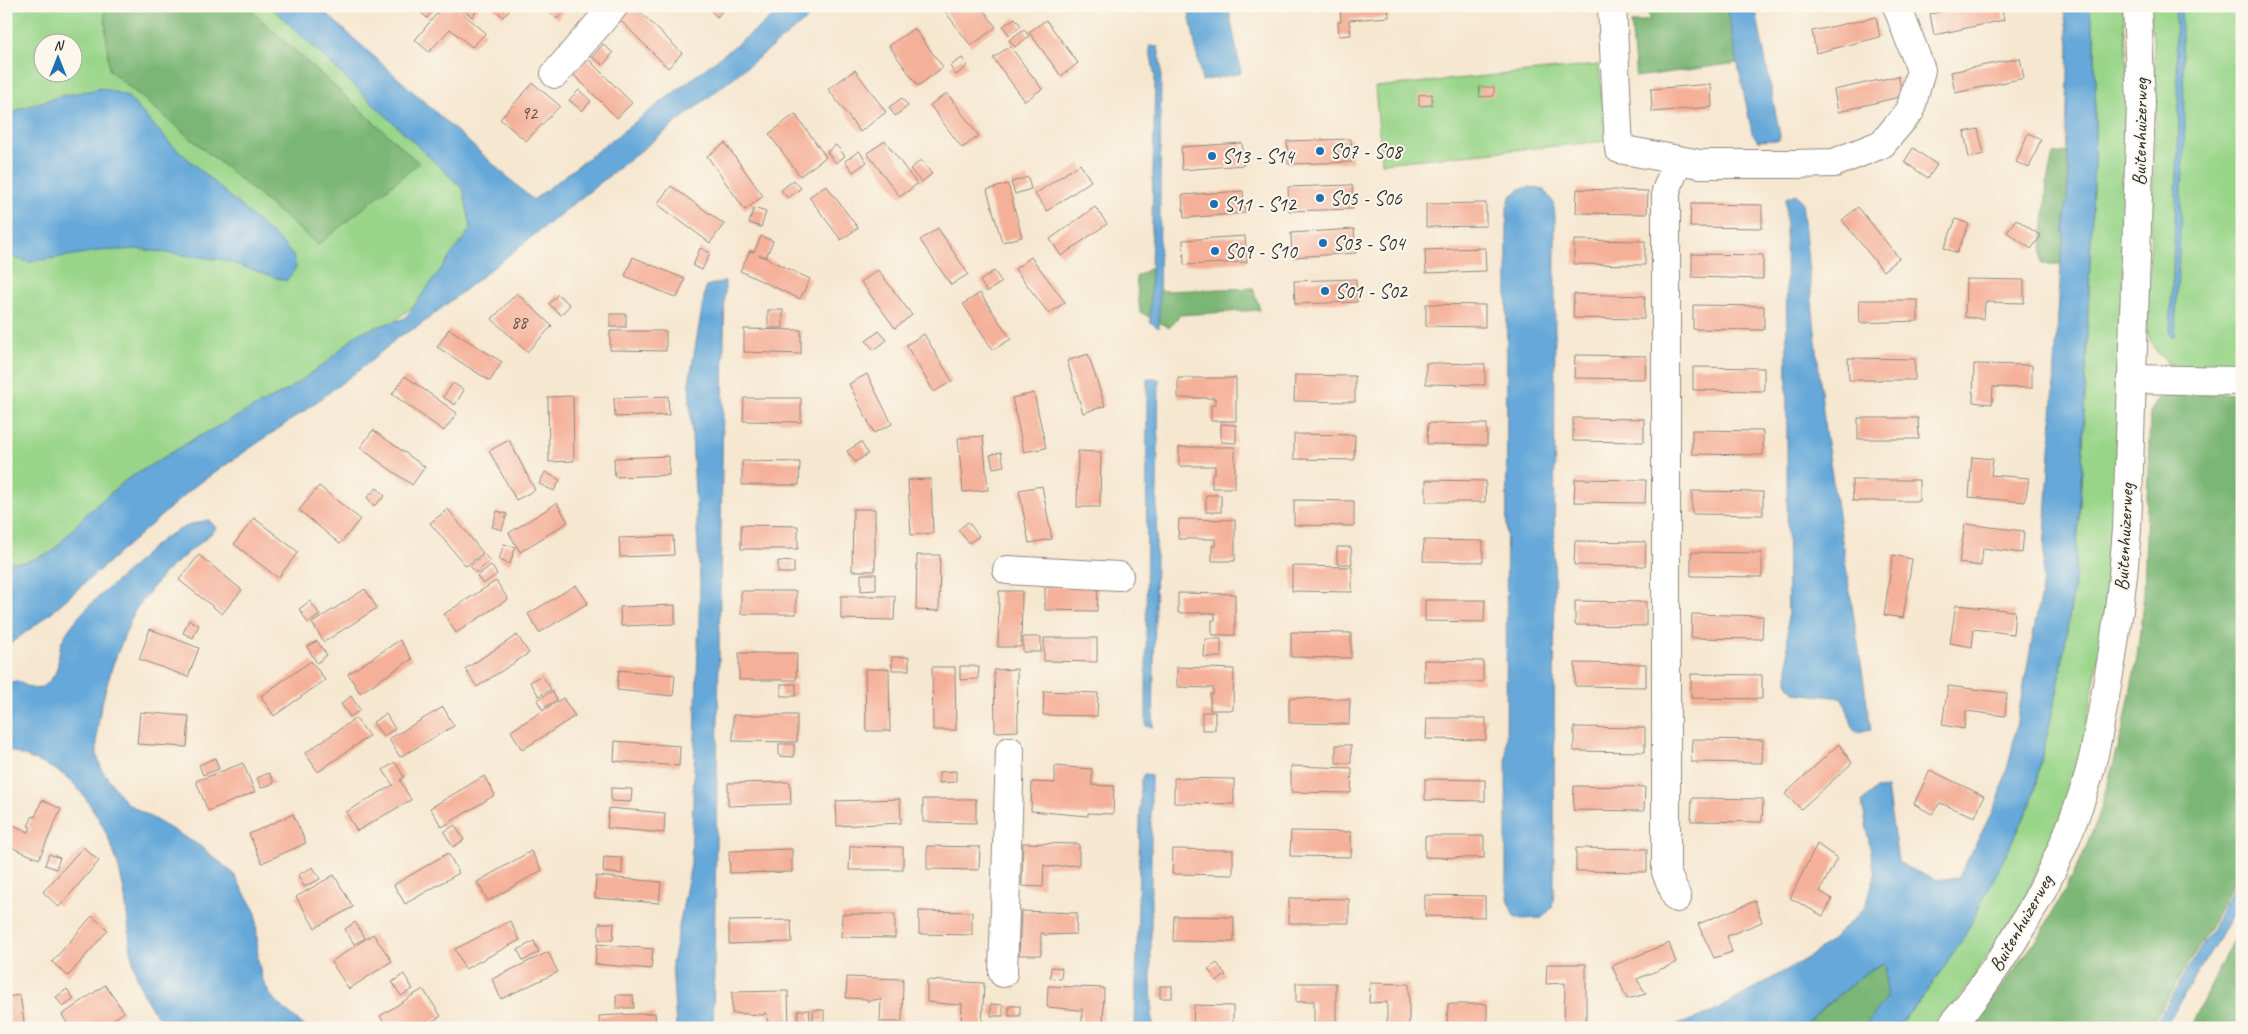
<svg xmlns="http://www.w3.org/2000/svg" width="2248" height="1034" viewBox="0 0 2248 1034" font-family="Caveat,sans-serif">
<style>
.green{fill:#99d589;stroke:#62805a;fill-rule:evenodd}
.forest{fill:#7ab675;stroke:#527050}
.water{fill:#65a8d9;stroke:#486a82}
.building{fill:#f5b099}
.lines{fill:none;stroke-linecap:round;stroke-linejoin:round}
.minor-casing{stroke:#90897e;stroke-width:30}
.minor{stroke:#fff;stroke-width:28}
.poi-dot{fill:#1f6fb2;stroke:#fbf7ec;stroke-width:2}
.labels{text-anchor:middle;dominant-baseline:central;stroke-width:4;stroke-linejoin:round;paint-order:stroke}
.number-label{font-size:18px;fill:#5e4c46}
.street-label{font-size:20px;fill:#2b2b2b;stroke:#fbf7ec}
.poi-label{font-size:20px;fill:#2b2b2b;stroke:#fbf7ec;text-anchor:start}
</style>
<rect width="100%" height="100%" fill="#fbf7ec"/>
<filter id="ink" filterUnits="userSpaceOnUse"><feTurbulence type="fractalNoise" baseFrequency=".02" numOctaves="2"/><feDisplacementMap in="SourceGraphic" scale="10" xChannelSelector="R" yChannelSelector="G"/><feConvolveMatrix kernelMatrix="1 2 1 2 8 2 1 2 1" color-interpolation-filters="sRGB"/></filter>
<filter id="wash" filterUnits="userSpaceOnUse"><feTurbulence type="fractalNoise" baseFrequency=".0096" numOctaves="4" result="noise"/><feDisplacementMap in="SourceGraphic" scale="20" xChannelSelector="R" yChannelSelector="G"/><feGaussianBlur stdDeviation="1.12" result="paint"/><feColorMatrix in="noise" values="0 0 0 0 0 0 0 0 0 0 0 0 0 0 0 0 0 1.4 0 .05"/><feComposite in="paint" operator="in"/></filter>
<g filter="url(#wash)">
<rect width="100%" height="100%" fill="#f6e7d0"/>
<!-- green -->
<g class="green">
<path d="M6,6h283l231,215 -227,181 -287,219zM42,42h30v30h-30z"/>
<path d="M2089,6h34l6,86 -14,412 -6,97 -29,157 -23,70 -37,79 -55,83 -31,38h-37l31,-38 86,-151 17,-36 27,-115 17,-109 7,-111 13,-334v-91z"/>
<path d="M2150,6h92v364l-64,-2c-16,-6 -26,-21 -31,-37l8,-207 -1,-72z"/>
<path d="M1599,65l7,76 -224,22 -7,-76z"/>
</g>
<!-- forest -->
<g class="forest">
<path d="M104,6h142l173,157 -101,82 -209,-175z"/>
<path d="M1648,6h78l12,57 -102,14 -5,-54 18,-3z"/>
<path d="M2068,152l1,22 -8,90h-20l6,-82 6,-28z"/>
<path d="M1150,268l11,23 92,-3 7,22 -80,5 -11,13 -29,-16 -4,-35z"/>
<path d="M2184,392l58,2v472l-40,76 -52,86h-179l69,-93 39,-71 19,-46 25,-88 14,-73 7,-64 6,-180 7,-14z"/>
<path d="M2242,928v100h-52l48,-99z"/>
<path d="M1883,963l3,4 1,31 -21,26 -7,4h-52l3,-8 55,-47z"/>
</g>
<!-- water -->
<g class="water">
<path d="M270,6h48l215,194 254,-194h37l-405,320 -21,11 -27,24 -64,48 -112,77 -149,131 -40,30v-85h19l27,-10 35,-39 39,-33 68,-41 93,-49 40,-28 31,-29 47,-15 66,-90 -8,-39z"/>
<path d="M1194,6h34l13,67 -39,8 -14,-74z"/>
<path d="M1726,6h29l25,130 -1,4 -21,1 -6,-8z"/>
<path d="M2063,6h26l6,37v91l-13,334 -7,111 -17,109 -27,115 -17,36 -50,98 -36,53 -31,38h-38l7,-4 20,-26v-31l-3,-4 -18,10 -55,47 -3,8h-138l44,-16 98,-56 17,-13 37,-35 10,-33 -13,-73 13,-13 12,-1 11,73 8,6 30,13 23,-3 40,-79 12,-44 31,-167 19,-323 8,-90 -3,-39 3,-92z"/>
<path d="M2175,6h6l4,119 -10,212h-4l-1,-4 9,-208z"/>
<path d="M1149,46l9,1 3,18 -2,263 -9,-6 5,-245z"/>
<path d="M103,88l24,8 43,47 113,101 10,12 3,12 -10,13 -63,-21 -86,-11 -38,2 -70,11 -23,-6v-136l13,-11 42,-13z"/>
<path d="M1530,187l14,3 9,12 2,14 -1,676 -2,16 -10,10 -20,1 -8,-3 -5,-12 -3,-23 1,-673 3,-11 10,-8z"/>
<path d="M1796,194l6,8 23,228 46,299 -14,3 -3,-2 -11,-32 -48,-5 -7,-9 -2,-486z"/>
<path d="M725,281l-12,747h-37l-4,-65 19,-99 9,-281 -11,-200 17,-97z"/>
<path d="M1147,379h12l-6,348 -7,-1z"/>
<path d="M209,520l7,8 -3,4 -48,40 -30,38 -22,54 -12,42 -4,25v25l5,14 23,32 75,44 33,27 23,40 2,47 4,18 7,15 9,11 28,24h-138c-43,-43 -35,-88 -45,-142 -6,-28 -15,-54 -31,-78 -6,-9 -13,-20 -21,-27 -17,-16 -44,-23 -65,-32v-67l13,-1c12,10 21,11 32,-2 11,-11 5,-27 12,-40 15,-28 43,-48 66,-69 13,-12 25,-26 40,-35 12,-7 27,-13 40,-15z"/>
<path d="M1144,774l7,1v207l2,46h-18l6,-248z"/>
<path d="M2242,869v25l-14,29 -64,105h-11l58,-97z"/>
</g>
<g id="blocks">
<!-- building -->
<g class="building">
<path d="M422,6h15l-10,12 -9,-8z"/>
<path d="M443,6h11l32,27 -14,14 -22,-18 -21,23 -14,-12z"/>
<path d="M459,6h19l1,1 -7,10z"/>
<path d="M492,6h21l-10,11z"/>
<path d="M547,6h21l-11,13 -12,-11z"/>
<path d="M634,6l48,47 -14,15 -48,-48z"/>
<path d="M706,6h21l-10,11z"/>
<path d="M941,6h40l15,21 -25,19z"/>
<path d="M1340,6h48l1,11 -40,3 2,15 -12,1 -1,-14 3,-1z"/>
<path d="M1967,6h34l3,14 -70,15 -4,-21z"/>
<path d="M1876,17l4,20 -64,16 -4,-22z"/>
<path d="M1015,18l6,8 -12,9 -6,-9z"/>
<path d="M1046,20l32,43 -17,13 -32,-44z"/>
<path d="M914,28l29,39 -25,19 -29,-40z"/>
<path d="M1024,29l5,7 -14,11 -6,-7z"/>
<path d="M603,44l10,9 -10,12 -11,-8z"/>
<path d="M1010,46l32,43 -17,12 -32,-43z"/>
<path d="M585,56l47,47 -15,15 -47,-47z"/>
<path d="M962,58l6,8 -12,9 -6,-9z"/>
<path d="M2020,58l4,20 -69,15 -4,-21z"/>
<path d="M855,70l31,42 -26,20 -32,-43z"/>
<path d="M1898,76l5,20 -65,16 -4,-22z"/>
<path d="M533,83l27,23 -34,35 -26,-22z"/>
<path d="M1711,84l1,23 -60,5 -1,-23z"/>
<path d="M1479,87h15v9l-14,1z"/>
<path d="M579,90l12,11 -9,10 -13,-11z"/>
<path d="M947,93l32,43 -17,12 -32,-43z"/>
<path d="M1432,94v11l-13,1v-11z"/>
<path d="M902,98l6,8 -13,10 -6,-9z"/>
<path d="M795,114l31,43 -26,19 -31,-42z"/>
<path d="M1978,129l6,25 -15,4 -5,-26z"/>
<path d="M2028,133l13,6 -12,29 -13,-6z"/>
<path d="M1351,139l1,23 -64,2 -1,-23z"/>
<path d="M885,141l32,43 -17,13 -33,-44z"/>
<path d="M725,143l38,53 -18,14 -38,-54z"/>
<path d="M1242,143l2,22 -62,5 -1,-23z"/>
<path d="M836,145l9,11 -9,7 -9,-11z"/>
<path d="M1913,148l24,17 -9,13 -24,-16z"/>
<path d="M859,151l8,11 -14,10 -8,-11z"/>
<path d="M921,160l11,14 -11,8 -11,-13z"/>
<path d="M1080,164l11,17 -44,30 -12,-17z"/>
<path d="M1028,177l3,12 -16,5 -4,-12z"/>
<path d="M794,180l7,8 -13,10 -7,-8z"/>
<path d="M1008,184l14,53 -20,5 -15,-52z"/>
<path d="M826,185l32,43 -17,12 -32,-43z"/>
<path d="M1352,185l1,24 -64,2 -1,-24z"/>
<path d="M671,186l53,38 -14,19 -53,-39z"/>
<path d="M1577,189l71,2 -1,23 -71,-1z"/>
<path d="M1243,191l2,22 -61,5 -2,-23z"/>
<path d="M1486,203v23l-60,1v-23z"/>
<path d="M1691,204l71,1v23l-72,-1z"/>
<path d="M1095,207l12,17 -46,32 -11,-17z"/>
<path d="M1858,207l41,51 -16,13 -41,-51z"/>
<path d="M754,208l12,4 -5,15 -12,-4z"/>
<path d="M1956,219l13,5 -12,29 -13,-5z"/>
<path d="M2016,219l25,17 -10,13 -24,-17z"/>
<path d="M938,228l30,46 -17,11 -31,-45z"/>
<path d="M1354,229l2,24 -64,4 -1,-24z"/>
<path d="M761,236l12,5 -7,16 -7,-2 51,24 -10,20 -60,-28 10,-20 4,1z"/>
<path d="M1245,236l2,26 -63,3 -1,-25z"/>
<path d="M1574,240l71,1v24l-71,-1z"/>
<path d="M700,248l10,5 -8,17 -9,-4z"/>
<path d="M1485,248l1,23 -60,2 -1,-23z"/>
<path d="M1692,254l71,1v24l-71,-2z"/>
<path d="M633,257l52,22 -8,19 -52,-22z"/>
<path d="M1031,257l34,45 -16,12 -34,-45z"/>
<path d="M878,270l34,45 -17,13 -34,-46z"/>
<path d="M994,271l8,11 -15,10 -7,-11z"/>
<path d="M1356,279l1,23 -62,2 -1,-23z"/>
<path d="M1966,279l58,1v23l-39,-1 -1,17 -19,-2z"/>
<path d="M517,293l35,33 -25,26 -35,-33z"/>
<path d="M980,293l31,46 -18,11 -30,-46z"/>
<path d="M558,294l12,11 -9,10 -12,-11z"/>
<path d="M1574,294l71,2 -1,23 -71,-1z"/>
<path d="M1859,300h59v21l-58,2z"/>
<path d="M1426,304l59,1v22l-59,-1z"/>
<path d="M1693,305l71,1v24l-71,-1z"/>
<rect x="768" y="310" width="15" height="18"/>
<rect x="610" y="314" width="16" height="13"/>
<path d="M449,329l53,33 -12,19 -53,-34z"/>
<path d="M744,329l57,1v24l-57,-2z"/>
<path d="M610,331h56v20l-56,-1z"/>
<path d="M879,331l8,9 -13,10 -8,-9z"/>
<path d="M924,334l28,47 -18,11 -28,-47z"/>
<path d="M1088,354l17,52 -22,7 -16,-52z"/>
<path d="M1575,355l71,1 -1,23 -71,-1z"/>
<path d="M1848,358l67,1v21h-66z"/>
<path d="M1426,363l59,1v21l-59,-1z"/>
<path d="M1974,364l58,1v23l-39,-1 -1,17 -19,-2z"/>
<path d="M1693,367l71,1v23l-71,-1z"/>
<path d="M867,374l25,50 -18,9 -25,-49z"/>
<path d="M1295,375l60,1v26l-61,-1z"/>
<path d="M405,376l52,37 -13,18 -52,-37z"/>
<path d="M1178,378h58v43h-25v-16h4v-7h-37z"/>
<path d="M453,383l11,7 -9,15 -12,-8z"/>
<path d="M1034,393l12,55 -22,4 -12,-54z"/>
<path d="M573,396l1,65 -25,1 -1,-65z"/>
<path d="M668,396l1,19 -54,2 -1,-19z"/>
<path d="M744,398h57v24l-58,-1z"/>
<path d="M1573,418l71,1v23l-71,-1z"/>
<path d="M1858,418h60l1,21h-61z"/>
<path d="M1428,423l59,1v21l-60,-1z"/>
<path d="M1221,424l15,1v18l-15,-1z"/>
<path d="M373,430l52,37 -13,18 -52,-37z"/>
<path d="M1692,430l71,1v24l-71,-1z"/>
<path d="M1294,434l61,1 -1,25 -60,-1z"/>
<path d="M983,436l5,54 -25,2 -5,-54z"/>
<path d="M509,440l26,50 -19,10 -27,-49z"/>
<path d="M861,442l7,12 -13,8 -8,-11z"/>
<path d="M1179,447h56v41h-23v-15h3v-7h-36z"/>
<path d="M1078,451l23,1 -1,55h-23z"/>
<path d="M1001,452l3,14 -11,2 -3,-13z"/>
<path d="M669,456v19l-54,2 -1,-19z"/>
<path d="M1972,457l21,2 -2,16 38,3 -4,24 -56,-5z"/>
<path d="M742,461l58,1 -1,23h-57z"/>
<path d="M545,472l15,8 -6,11 -15,-7z"/>
<path d="M931,479l2,54 -22,2 -3,-55z"/>
<path d="M1575,479l71,1 -1,23 -71,-1z"/>
<path d="M1426,480l60,1 -1,21h-59z"/>
<path d="M1852,480h67v21h-66z"/>
<path d="M319,486l41,33 -20,25 -41,-34z"/>
<path d="M1042,486l10,53 -23,4 -10,-53z"/>
<path d="M377,488l8,8 -11,10 -7,-9z"/>
<path d="M1692,491l71,1v23l-71,-1z"/>
<rect x="1206" y="495" width="15" height="17"/>
<path d="M1294,500l60,1v25l-60,-1z"/>
<path d="M557,503l11,19 -48,30 -11,-19z"/>
<path d="M448,509l35,44 -17,13 -36,-43z"/>
<path d="M853,509h22v62h-23z"/>
<path d="M497,511l10,3 -5,16 -10,-3z"/>
<path d="M254,518l44,34 -20,26 -44,-34z"/>
<path d="M1179,519l56,1v41h-23v-15h3v-7h-37z"/>
<path d="M968,522l11,14 -10,7 -11,-13z"/>
<path d="M1965,524l59,7 -2,22 -39,-5 -2,18 -22,-3z"/>
<path d="M741,525l57,1v23h-57z"/>
<path d="M673,536l1,19 -54,2 -1,-19z"/>
<path d="M1424,540l59,1v21l-60,-1z"/>
<path d="M1575,541l71,1 -1,24 -71,-1z"/>
<path d="M504,544l11,3 -5,17 -11,-4z"/>
<path d="M1337,547h14l1,17h-15z"/>
<path d="M1691,552l71,1v24l-71,-1z"/>
<path d="M484,554l6,7 -14,12 -6,-7z"/>
<path d="M199,555l43,35 -20,24 -43,-34z"/>
<path d="M917,555h23l-1,56 -23,-1z"/>
<path d="M1893,555l19,4 -9,59 -19,-3z"/>
<path d="M778,561l16,1v11h-16z"/>
<path d="M491,565l6,9 -14,10 -6,-8z"/>
<path d="M1292,566l60,1v25l-60,-1z"/>
<path d="M861,574h15v16l-15,1z"/>
<path d="M496,581l12,18 -52,34 -12,-19z"/>
<path d="M576,585l12,18 -49,30 -11,-19z"/>
<path d="M1045,587h53l-1,24 -52,-1z"/>
<path d="M365,589l12,19 -53,34 -12,-19z"/>
<rect x="741" y="591" width="55" height="23"/>
<path d="M999,591h23l-1,56h-23z"/>
<path d="M1178,593l57,1v41h-23v-15h3v-7h-37z"/>
<path d="M841,596h54l-1,24 -53,-1z"/>
<path d="M1425,600h60l-1,22 -59,-1z"/>
<path d="M310,601l10,14 -12,8 -9,-14z"/>
<path d="M1575,601l71,1v24l-71,-1z"/>
<path d="M675,605v19l-54,2 -1,-19z"/>
<path d="M1956,605l59,6 -2,23 -39,-5 -2,18 -22,-4z"/>
<path d="M1692,614l71,2 -1,23 -71,-1z"/>
<path d="M189,620l10,5 -6,13 -10,-5z"/>
<path d="M150,629l49,19 -11,29 -49,-18z"/>
<path d="M1291,632l60,1v25l-60,-1z"/>
<path d="M517,635l12,18 -52,34 -12,-18z"/>
<rect x="1023" y="637" width="18" height="15"/>
<path d="M1044,638h53v24l-53,-1z"/>
<path d="M1205,639h16v18h-17z"/>
<path d="M400,640l12,19 -52,34 -12,-19z"/>
<path d="M317,641l10,14 -10,8 -10,-16z"/>
<path d="M739,653h58l-1,27h-57z"/>
<rect x="892" y="657" width="17" height="13"/>
<path d="M1424,660l59,1v21h-59z"/>
<path d="M311,661l14,19 -51,36 -13,-20z"/>
<path d="M1575,663l71,1v23l-71,-1z"/>
<path d="M960,666h19l-1,13 -18,1z"/>
<path d="M932,667h23l1,63h-23z"/>
<path d="M1177,667l57,2 -1,41h-23v-16h3v-6l-36,-1z"/>
<path d="M865,669h24l1,62h-24z"/>
<path d="M1017,669l1,62 -23,1 -1,-62z"/>
<path d="M619,670l56,5 -2,21 -56,-6z"/>
<path d="M1691,674l71,1v24l-71,-1z"/>
<path d="M542,675l9,14 -12,7 -9,-14z"/>
<rect x="781" y="684" width="15" height="12"/>
<path d="M1948,686l59,7 -2,23 -39,-5 -2,18 -22,-4z"/>
<path d="M552,691l5,9 -15,9 -5,-9z"/>
<path d="M1044,691l54,2 -1,23 -54,-1z"/>
<path d="M351,696l9,14 -10,7 -9,-13z"/>
<path d="M563,698l12,18 -53,34 -11,-19z"/>
<path d="M1289,698l61,1 -1,25 -60,-1z"/>
<path d="M443,707l11,19 -54,31 -11,-18z"/>
<path d="M140,712l49,4 -2,31 -50,-3z"/>
<rect x="1202" y="712" width="13" height="18"/>
<path d="M386,714l9,15 -12,8 -10,-15z"/>
<path d="M733,715h64v27l-64,-1z"/>
<path d="M356,718l13,18 -51,36 -13,-19z"/>
<path d="M1427,718h59v22l-60,-1z"/>
<path d="M1574,727l71,1v24l-71,-1z"/>
<path d="M1692,739l71,1 -1,23 -71,-1z"/>
<path d="M615,741l65,5 -1,20 -65,-5z"/>
<path d="M779,744h15v13l-15,-1z"/>
<path d="M1839,744l13,19 -51,46 -16,-15z"/>
<rect x="1336" y="745" width="15" height="18"/>
<path d="M215,758l4,11 -16,6 -4,-10z"/>
<path d="M395,762l9,15 -4,3 11,20 -54,31 -11,-19 47,-27 -10,-15z"/>
<path d="M243,763l12,29 -47,19 -12,-30z"/>
<path d="M1055,766l37,3v16l22,1 -1,28 -25,-1v3l-57,-5 1,-29 23,1z"/>
<path d="M1291,766l61,2 -1,25 -60,-1z"/>
<path d="M1930,770l54,26 -9,21 -35,-14 -8,11 -18,-10z"/>
<path d="M956,771v11l-17,1v-11z"/>
<path d="M269,773l5,10 -13,5 -4,-10z"/>
<path d="M484,776l11,19 -53,32 -12,-19z"/>
<path d="M1174,778l60,1v25l-60,-1z"/>
<path d="M1425,779l60,1v21l-60,-1z"/>
<path d="M790,782l1,22 -63,2v-23z"/>
<path d="M1574,786l71,1 -1,24 -71,-1z"/>
<path d="M611,788l21,1 -1,13 -20,-1z"/>
<path d="M1692,798l71,1 -1,23 -71,-1z"/>
<path d="M900,799l1,24 -64,3 -1,-25z"/>
<path d="M923,799h53v24l-53,-1z"/>
<path d="M42,800l19,9 -22,50 -33,-14v-23l23,10 2,-5 -3,-1 5,-10 2,1z"/>
<path d="M609,808l56,5 -1,20 -57,-5z"/>
<path d="M293,814l13,29 -44,20 -13,-29z"/>
<path d="M455,825l9,15 -11,7 -9,-15z"/>
<path d="M1291,831l60,1v25l-61,-1z"/>
<path d="M1425,836h59v22l-59,-1z"/>
<path d="M1023,843l56,1v21l-32,2 -3,-3 -1,23 -21,-1z"/>
<path d="M1817,844l20,14 -17,33 12,8 -9,17 -33,-18z"/>
<path d="M850,846l53,1v23h-54z"/>
<path d="M927,846l53,1 -1,23 -52,-1z"/>
<path d="M83,847l16,14 -40,46 -16,-15z"/>
<path d="M1576,848l71,1v23l-71,-1z"/>
<path d="M792,849v23l-62,1 -1,-22z"/>
<path d="M1173,849l60,1v25l-61,-1z"/>
<path d="M531,851l11,19 -54,31 -11,-19z"/>
<path d="M448,853l11,20 -54,31 -11,-19z"/>
<path d="M49,854l11,4 -4,11 -11,-4z"/>
<path d="M604,857l18,1v16l-19,-2z"/>
<path d="M313,867l7,12 -16,8 -6,-12z"/>
<path d="M334,875l19,32 -38,21 -19,-31z"/>
<path d="M596,876l65,6 -2,21 -64,-5z"/>
<path d="M1425,895l60,1v21l-60,-1z"/>
<path d="M1289,898l60,1v24h-60z"/>
<path d="M1755,901l7,21 -35,14 5,16 -18,6 -16,-34z"/>
<path d="M919,911l53,1v23l-53,-1z"/>
<path d="M1021,911l56,2 -1,21 -32,1v-2h-3v22h-22z"/>
<path d="M842,914h53v24l-54,-1z"/>
<path d="M92,916l16,14 -40,46 -16,-14z"/>
<path d="M1174,916l60,1v25l-61,-1z"/>
<path d="M791,920l1,22 -63,2v-23z"/>
<path d="M510,921l10,19 -55,29 -10,-20z"/>
<path d="M355,922l10,16 -11,6 -9,-15z"/>
<path d="M599,923h15l-1,17h-14z"/>
<path d="M373,934l19,27 -43,28 -18,-27z"/>
<path d="M534,941l5,11 -16,9 -5,-11z"/>
<path d="M1669,943l7,20 -39,16 9,15 -19,5 -15,-33z"/>
<path d="M597,944l56,5 -2,20 -56,-5z"/>
<path d="M548,952l10,20 -57,27 -9,-20z"/>
<path d="M1217,963l9,12 -9,6 -9,-12z"/>
<path d="M1547,964h39v60h-22l1,-41 -19,1z"/>
<path d="M1051,967l11,1 -1,11 -11,-1z"/>
<path d="M404,974l9,15 -12,7 -9,-14z"/>
<path d="M847,977l56,2 -1,43h-22l1,-23 -14,2v-2l-21,-1z"/>
<path d="M927,980l57,3 -2,43h-21l1,-23 -4,2 -31,-3z"/>
<path d="M1296,983h40v45h-22v-27l-18,1z"/>
<path d="M1370,983l39,1v44h-22v-26l-18,1z"/>
<path d="M105,985l19,27 -23,16h-31l-8,-13z"/>
<path d="M1048,986l56,2 -1,40h-21v-19l-3,1 -32,-3z"/>
<rect x="1160" y="986" width="12" height="12"/>
<path d="M67,989l7,10 -11,8 -7,-10z"/>
<path d="M423,989l18,27 -19,12h-35l-7,-12z"/>
<path d="M788,991l1,37h-21l-1,-15h-3v2l-32,-2v-21z"/>
<path d="M20,995l5,33h-19v-31z"/>
<path d="M616,995h17l1,13h-18z"/>
<path d="M991,1004l12,1v11h-12z"/>
<path d="M1448,1004h39v24h-22v-4h-18z"/>
<path d="M1194,1005l39,1v22h-22v-4l-18,1z"/>
<rect x="1009" y="1006" width="11" height="10"/>
<path d="M798,1010h11l1,12h-12z"/>
<path d="M813,1010h11v11l-11,1z"/>
<path d="M655,1013l1,15h-56l-1,-12z"/>
</g>
</g>
</g>
<g filter="url(#ink)">
<use href="#blocks" fill-opacity="0" stroke="#90897e" stroke-width="1"/>
<g class="lines">
<!-- minor casing -->
<g class="minor-casing">
<g id="minor">
<path d="M1612,6l7,143 81,15h95l39,-1 48,-19 28,-33 11,-41 -24,-64"/>
<path d="M555,74l59,-68"/>
<path d="M2131,379l111,2"/>
<path d="M1007,570l112,6"/>
<path d="M1677,898l-11,-26v-681l12,-31"/>
<path d="M1003,973l7,-222"/>
<path d="M1950,1028c56,-67 101,-144 130,-226 12,-32 18,-66 24,-100 11,-57 19,-115 23,-173l14,-426 -4,-97"/>
</g>
</g>
<!-- minor -->
<use href="#minor" class="minor"/>
</g>
</g>
<!-- markers -->
<g class="poi-dot">
<circle cx="1320" cy="151" r="5"/>
<circle cx="1212" cy="156" r="5"/>
<circle cx="1320" cy="198" r="5"/>
<circle cx="1214" cy="204" r="5"/>
<circle cx="1323" cy="243" r="5"/>
<circle cx="1215" cy="251" r="5"/>
<circle cx="1325" cy="291" r="5"/>
</g>
<g class="labels">
<!-- number labels -->
<g class="number-label">
<text x="529" y="113">92</text>
<text x="519" y="322">88</text>
</g>
<!-- street labels -->
<g class="street-label">
<text transform="translate(2140 132) rotate(-89)">Buitenhuizerweg</text>
<text transform="translate(2124 537) rotate(-87)">Buitenhuizerweg</text>
<text transform="translate(2021 923) rotate(-60)">Buitenhuizerweg</text>
</g>
<!-- poi labels -->
<g class="poi-label">
<text x="1330" y="151">S07 - S08</text>
<text x="1222" y="156">S13 - S14</text>
<text x="1330" y="198">S05 - S06</text>
<text x="1224" y="204">S11 - S12</text>
<text x="1333" y="243">S03 - S04</text>
<text x="1225" y="251">S09 - S10</text>
<text x="1335" y="291">S01 - S02</text>
</g>
</g>
<!-- margin -->
<rect width="2248" height="1034" fill="none" stroke="#fbf7ec" stroke-width="25"/>
<!-- north arrow -->
<g transform="translate(58 58)"><circle r="24" fill="#fbf7ec" stroke="#a8a59f"/>
<path d="M0-4L9 19L0 12L-9 19Z" fill="#1f6fb2"/>
<text y="-8" font-size="14" font-weight="bold" text-anchor="middle" fill="#2b2b2b">N</text>
</g>
</svg>
